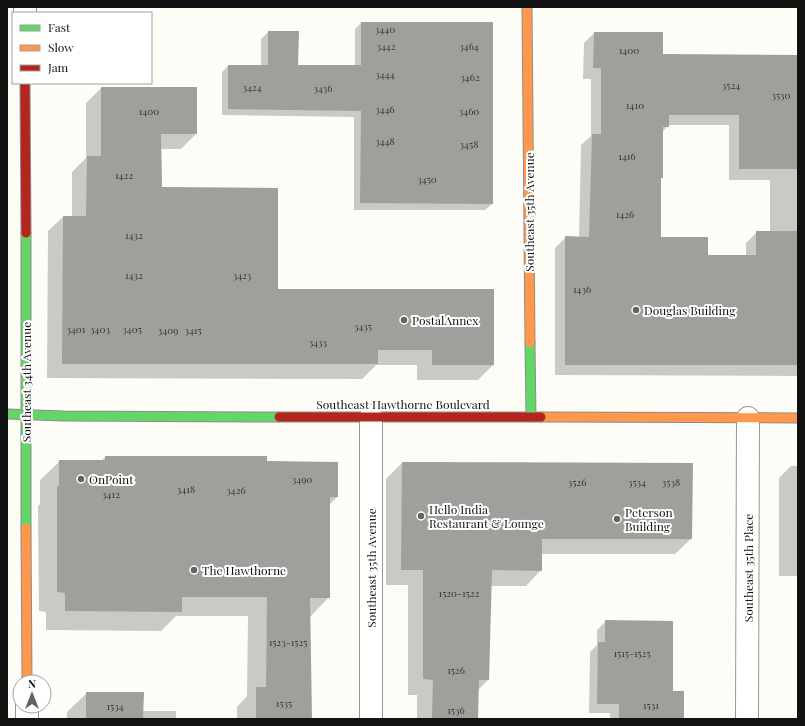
<svg xmlns="http://www.w3.org/2000/svg" width="805" height="726" viewBox="0 0 805 726" font-family="'Playfair Display',serif">
<style>
.shadow{fill:#0003;fill-rule:evenodd}
.building{fill:#a19f9c}
.lines{fill:none;stroke-linecap:round;stroke-linejoin:round}
.street-casing{stroke:#979795;stroke-width:24}
.fast-casing{stroke:#8e8d8b;stroke-width:11}
.slow-casing{stroke:#8e8d8b;stroke-width:11}
.jam-casing{stroke:#8e8d8b;stroke-width:11}
.street{stroke:#fffffe;stroke-width:22}
.fast{stroke:#63d668;stroke-width:9}
.slow{stroke:#ff974d;stroke-width:9}
.jam{stroke:#b3261e;stroke-width:9}
.poi-dot{fill:#646362;stroke:#fff;stroke-width:1.5}
.labels{text-anchor:middle;dominant-baseline:central;stroke-width:4;stroke-linejoin:round;paint-order:stroke}
.number-label{font-size:10px;fill:#353434}
.street-label{font-size:12px;fill:#111;stroke:#fff}
.poi-label{font-size:12px;fill:#111;stroke:#fff;text-anchor:start}
</style>
<rect width="100%" height="100%" fill="#fdfcf7"/>
<!-- shadow -->
<g class="shadow">
<path d="M361,23l131,181 -7,6h-131v-93l-132,-2v-43l6,-6h33v-27l7,-7 29,34h58v-37z"/>
<path d="M594,33l68,22 136,1v320l-243,-1v-127l11,-11 13,1 2,-93 10,-9v-57h-8l1,-36zM668,125h61v55h41v52h-13l-11,11v13h-39l-47,-18 2,-105z"/>
<path d="M101,88h95v46l-15,15h-20l1,39 115,102 216,75 -15,15h-61v-15h-41l-14,14 -315,-1 1,-147 15,-14h9v-45l14,-14v-55z"/>
<path d="M105,457l161,5 71,35 -8,8v92l-19,20 1,102h-77l3,-1v-11l10,-11 1,-80h-72l-15,15 -115,-1v-18l-7,-1 -1,-105 2,-2v-24l20,-19h41z"/>
<path d="M402,463l289,76 -16,15h-134v16l-15,16h-36l-2,94 -10,10 -1,29h-60v-24h-9v-110h-22v-106z"/>
<path d="M791,466h7v110h-19v-98z"/>
<path d="M606,621l66,71 11,27h-73v-6h-21l1,-61 7,-7v-15z"/>
<path d="M87,693l55,18h34v8h-109v-7z"/>
</g>
<!-- building -->
<g class="building">
<path d="M361,22h132v182l-133,-1 1,-92 -133,-2v-44h40v-34h31l-1,34h63z"/>
<path d="M594,32h69v22l135,1v114h-59v-54h-70v12h-6v51h-2v59h47v18h48v-24h42v134h-233v-129l24,1 3,-103h9v-66h-8z"/>
<path d="M101,87h96v47h-36l1,53 116,1v101h216v76h-62v-15h-54v14h-316l1,-148h23l1,-60h14z"/>
<path d="M105,456h162v5l71,1v35h-8v101h-20l2,121h-56v-32h10l1,-90h-85v15l-117,-1v-18l-8,-1v-106h2v-26h46z"/>
<path d="M402,462l291,1 -1,76h-150v32l-50,-1 -3,110h-10l-1,39h-46l1,-39 -10,-1v-109h-22z"/>
<path d="M605,620l68,1v70h11v28h-65v-15h-22l1,-62h7z"/>
<path d="M86,692h58l-1,27h-57z"/>
</g>
<g class="lines">
<!-- street casing -->
<g class="street-casing">
<g id="street">
<path d="M25,7v6"/>
<path d="M27,706v13"/>
<path d="M371,719v-303"/>
<path d="M747,719l1,-301"/>
</g>
</g>
<!-- fast casing -->
<g class="fast-casing">
<g id="fast">
<path d="M26,233v295"/>
<path d="M530,343l1,74"/>
<path d="M7,414l56,2 216,1"/>
</g>
</g>
<!-- slow casing -->
<g class="slow-casing">
<g id="slow">
<path d="M527,7l3,336"/>
<path d="M541,417l257,1"/>
<path d="M26,528l1,154"/>
</g>
</g>
<!-- jam casing -->
<g class="jam-casing">
<g id="jam">
<path d="M25,83l1,150"/>
<path d="M279,417h262"/>
</g>
</g>
<!-- street -->
<use href="#street" class="street"/>
<!-- fast -->
<use href="#fast" class="fast"/>
<!-- slow -->
<use href="#slow" class="slow"/>
<!-- jam -->
<use href="#jam" class="jam"/>
</g>
<!-- markers -->
<g class="poi-dot">
<circle cx="636" cy="310" r="4"/>
<circle cx="404" cy="320" r="4"/>
<circle cx="81" cy="479" r="4"/>
<circle cx="421" cy="516" r="4"/>
<circle cx="617" cy="519" r="4"/>
<circle cx="194" cy="570" r="4"/>
</g>
<g class="labels">
<!-- number labels -->
<g class="number-label">
<text x="385" y="29">3440</text>
<text x="386" y="46">3442</text>
<text x="469" y="46">3464</text>
<text x="629" y="50">1400</text>
<text x="385" y="74">3444</text>
<text x="470" y="77">3462</text>
<text x="731" y="85">3524</text>
<text x="252" y="87">3424</text>
<text x="323" y="88">3436</text>
<text x="781" y="95">3530</text>
<text x="635" y="105">1410</text>
<text x="385" y="109">3446</text>
<text x="149" y="111">1400</text>
<text x="469" y="111">3460</text>
<text x="385" y="141">3448</text>
<text x="469" y="144">3458</text>
<text x="627" y="156">1416</text>
<text x="124" y="175">1422</text>
<text x="427" y="179">3450</text>
<text x="625" y="214">1426</text>
<text x="134" y="235">1432</text>
<text x="134" y="275">1432</text>
<text x="242" y="275">3423</text>
<text x="582" y="289">1436</text>
<text x="363" y="326">3435</text>
<text x="76" y="329">3401</text>
<text x="100" y="329">3403</text>
<text x="132" y="329">3405</text>
<text x="168" y="330">3409</text>
<text x="193" y="330">3415</text>
<text x="318" y="342">3433</text>
<text x="302" y="479">3490</text>
<text x="577" y="482">3526</text>
<text x="637" y="482">3534</text>
<text x="671" y="482">3538</text>
<text x="186" y="489">3418</text>
<text x="236" y="490">3426</text>
<text x="111" y="494">3412</text>
<text x="459" y="593">1520-1522</text>
<text x="288" y="642">1523-1525</text>
<text x="632" y="653">1515-1525</text>
<text x="456" y="670">1526</text>
<text x="284" y="703">1535</text>
<text x="651" y="705">1531</text>
<text x="115" y="706">1534</text>
<text x="456" y="710">1536</text>
</g>
<!-- street labels -->
<g class="street-label">
<text transform="translate(529 212) rotate(-90)">Southeast 35th Avenue</text>
<text transform="translate(26 382) rotate(-90)">Southeast 34th Avenue</text>
<text x="403" y="404">Southeast Hawthorne Boulevard</text>
<text transform="translate(371 568) rotate(-90)">Southeast 35th Avenue</text>
<text transform="translate(748 568) rotate(-90)">Southeast 35th Place</text>
</g>
<!-- poi labels -->
<g class="poi-label">
<text x="644" y="310">Douglas Building</text>
<text x="412" y="320">PostalAnnex</text>
<text x="89" y="479">OnPoint</text>
<text x="429" y="509">Hello India<tspan x="429" dy="14">Restaurant &amp; Lounge</tspan></text>
<text x="625" y="512">Peterson<tspan x="625" dy="14">Building</tspan></text>
<text x="202" y="570">The Hawthorne</text>
</g>
</g>
<!-- border -->
<rect width="805" height="726" fill="none" stroke="#111111" stroke-width="16"/>
<!-- legend -->
<rect x="12" y="12" width="140" height="72" fill="#ffffff" stroke="#a0a0a0"/>
<rect x="20" y="25" width="20" height="6" fill="#63d668" stroke="#a0a0a0"/>
<text x="48" y="32" font-size="12" fill="#111111">Fast</text>
<rect x="20" y="45" width="20" height="6" fill="#ff974d" stroke="#a0a0a0"/>
<text x="48" y="52" font-size="12" fill="#111111">Slow</text>
<rect x="20" y="65" width="20" height="6" fill="#b3261e" stroke="#a0a0a0"/>
<text x="48" y="72" font-size="12" fill="#111111">Jam</text>
<!-- north arrow -->
<g transform="translate(32 694)"><circle r="19" fill="#ffffff" stroke="#a0a0a0"/>
<path d="M0-3L7 15L0 10L-7 15Z" fill="#646362"/>
<text y="-6" font-size="11" font-weight="bold" text-anchor="middle" fill="#111111">N</text>
</g>
</svg>
